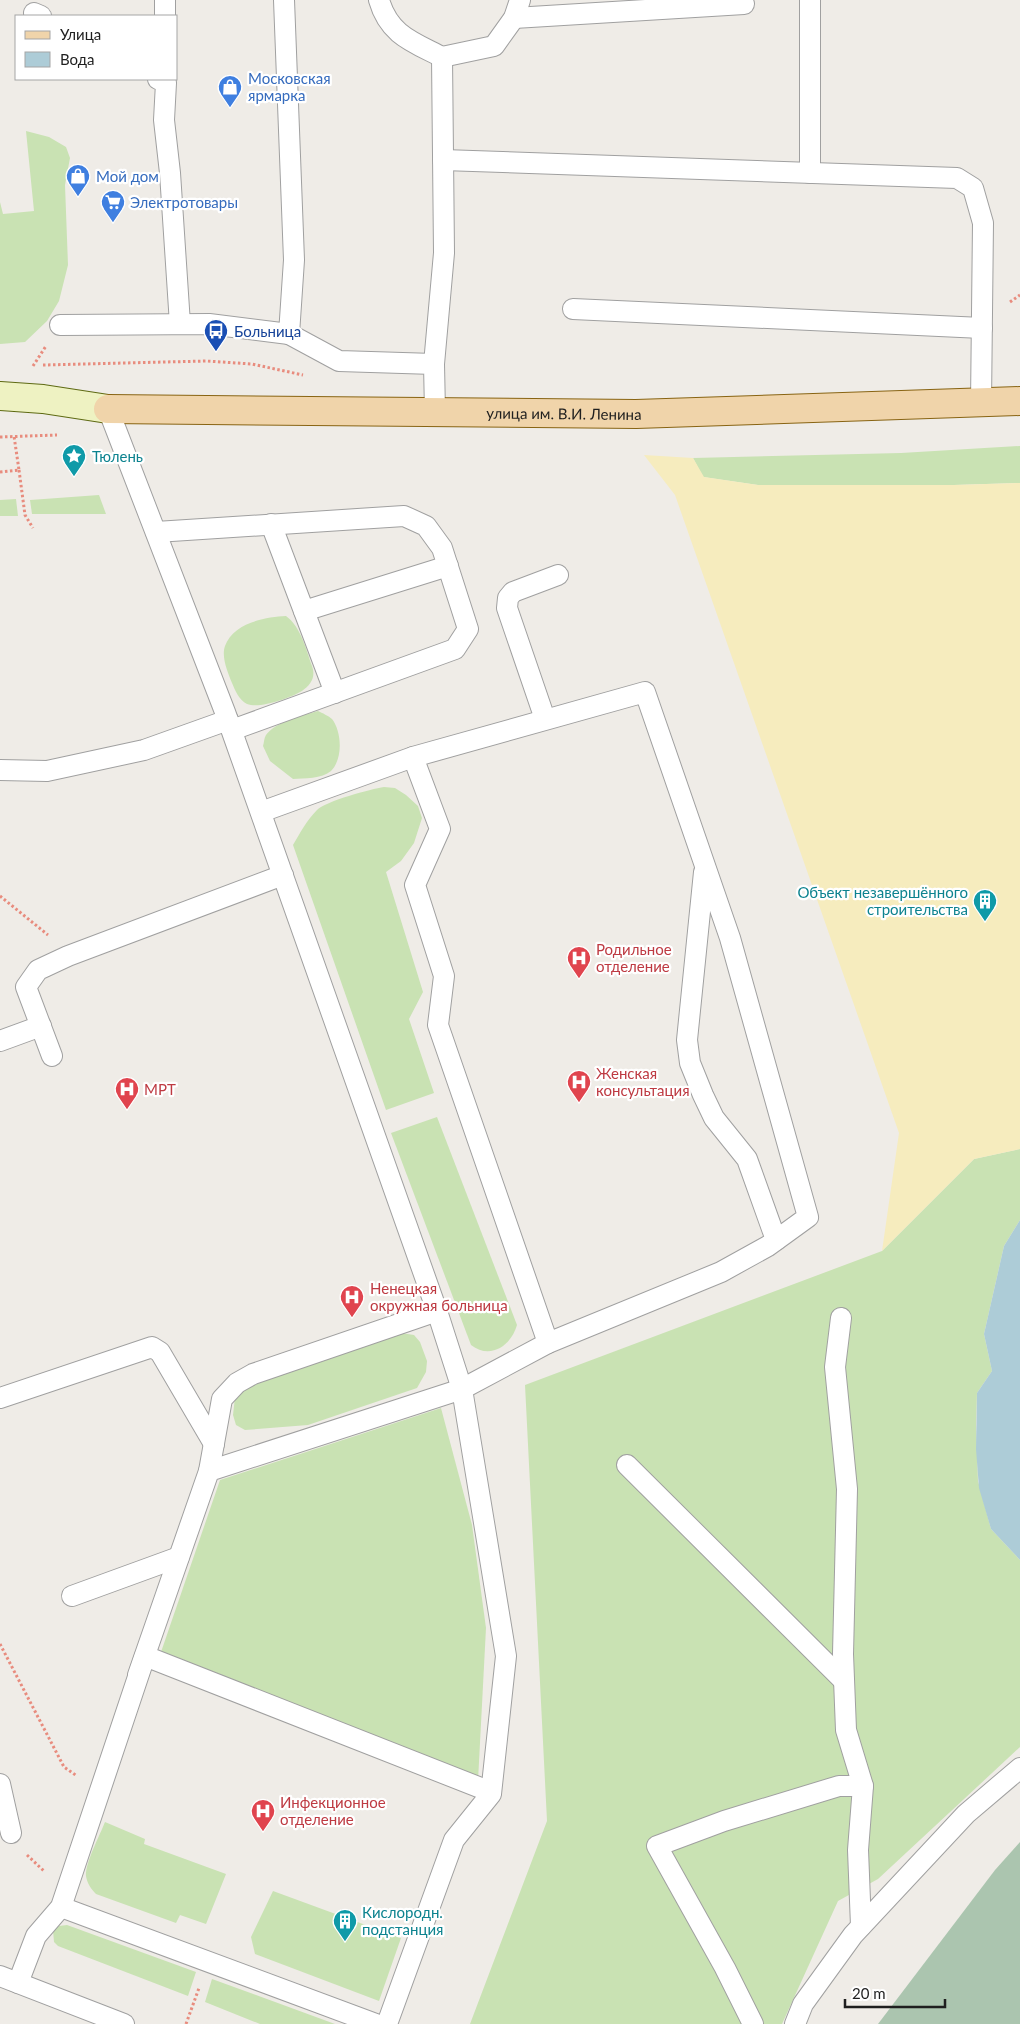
<svg xmlns="http://www.w3.org/2000/svg" width="1020" height="2024" viewBox="0 0 1020 2024" font-family="Lato,sans-serif">
<style>
.grass{fill:#c9e2b3}
.sand{fill:#f6ecbe}
.cemetery{fill:#abc5af}
.water{fill:#adccd7}
.lines{fill:none;stroke-linecap:round;stroke-linejoin:round}
.lane-casing{stroke:#a0a0a0;stroke-width:22}
.secondary-casing{stroke:#5e6a13;stroke-width:30}
.primary-casing{stroke:#886413;stroke-width:30}
.path{stroke:#e88c7e;stroke-width:3;stroke-dasharray:2.5 2.5;stroke-linecap:butt}
.lane{stroke:#fff;stroke-width:20}
.secondary{stroke:#eef2c2;stroke-width:28}
.primary{stroke:#f0d4aa;stroke-width:28}
.labels{text-anchor:middle;dominant-baseline:central;stroke-width:4.5;stroke-linejoin:round;paint-order:stroke}
.shop-label{font-size:15px;fill:#366cbe;stroke:#fff;text-anchor:start}
.transit-label{font-size:15px;fill:#164399;stroke:#fff;text-anchor:start}
.street-label{font-size:15px;fill:#1f1f1f;stroke:#fff}
.culture-label{font-size:15px;fill:#0d838f;stroke:#fff;text-anchor:start}
.health-label{font-size:15px;fill:#be3a42;stroke:#fff;text-anchor:start}
</style>
<rect width="100%" height="100%" fill="#efece7"/>
<!-- grass -->
<g class="grass">
<path d="M26,131l23,6 17,10 4,11 -5,27 3,80 -9,36 -12,20 -22,21 -25,2v-142l3,12 31,-3z"/>
<path d="M1020,446v37l-66,2h-196l-55,-8 -10,-19 208,-5z"/>
<path d="M99,495l7,19h-74l-2,-14z"/>
<path d="M16,499l2,17h-18v-16z"/>
<path d="M286,616c15,11 20,33 26,50 4,11 -1,19 -10,25 -12,7 -42,18 -55,13 -8,-4 -12,-14 -15,-21 -4,-10 -11,-26 -7,-37 8,-23 40,-29 61,-30z"/>
<path d="M318,711c4,2 11,5 14,8 10,13 11,40 -1,52 -9,8 -27,7 -38,8l-23,-18 -7,-15c1,-3 1,-8 3,-11 9,-13 38,-20 52,-24z"/>
<path d="M384,787l11,1 11,7 12,11 4,12 -8,25 -13,18 -15,11 37,120 -14,27 25,74 -48,17 -93,-265c7,-12 14,-25 24,-35 9,-9 54,-21 67,-23z"/>
<path d="M437,1117l80,208c-6,21 -27,35 -46,20l-80,-212z"/>
<path d="M1020,1149v71l-16,26 -20,88 8,37 -15,22 -1,32 2,56 13,48 29,31v187l-142,132 -40,22 -56,123h-312l77,-203 -22,-436 357,-134 92,-92z"/>
<path d="M401,1333l13,2 6,7 7,19 -1,11 -9,16 -109,37 -63,5 -9,-5 -3,-10 2,-18 11,-10z"/>
<path d="M441,1408l31,117 14,103 -8,153 -318,-126 60,-175z"/>
<path d="M105,1822l40,17 -1,5 82,30 -20,50 -26,-9 -4,8 -80,-29c-5,-5 -9,-11 -10,-18 -1,-13 14,-41 19,-54z"/>
<path d="M273,1891l128,47 -22,63 -124,-47 -4,-17z"/>
<path d="M67,1925l129,47 -8,24 -130,-50 -4,-4 -1,-12 6,-4z"/>
<path d="M212,1979l123,45h-75l-55,-22z"/>
</g>
<!-- sand -->
<path class="sand" d="M644,455l49,3 11,19 54,8h196l66,-2v666l-46,10 -92,92 17,-118 -224,-638z"/>
<!-- cemetery -->
<path class="cemetery" d="M1020,1842v182h-142l117,-154z"/>
<!-- water -->
<path class="water" d="M1020,1220v340l-29,-31 -12,-41 -3,-39 1,-56 15,-22 -8,-37 20,-88z"/>
<g class="lines">
<!-- lane casing -->
<g class="lane-casing">
<g id="lane">
<path d="M165,0v16"/>
<path d="M379,0c10,35 34,42 63,57l52,-11 20,-28 6,-18"/>
<path d="M810,0v173"/>
<path d="M34,13l7,3"/>
<path d="M514,18l230,-14"/>
<path d="M158,79l8,4 -2,37 6,53 10,151"/>
<path d="M443,160l514,18 16,10 10,35 -2,180"/>
<path d="M573,309l409,19"/>
<path d="M60,325l149,-1 80,10 5,-74 -10,-260"/>
<path d="M289,334l50,27 95,3 1,48"/>
<path d="M434,364l10,-111 -2,-196"/>
<path d="M108,409l117,303 212,599 25,78 44,267 -15,138 -37,46 -67,184"/>
<path d="M271,524l64,169"/>
<path d="M156,532l248,-16 22,10 16,22 26,81 -13,20 -223,81"/>
<path d="M304,611l144,-45"/>
<path d="M545,719l-38,-111 1,-10 5,-6 45,-17"/>
<path d="M413,757l27,72 -25,56 29,91 -6,49 110,318"/>
<path d="M0,770l47,1 97,-21 84,-30"/>
<path d="M704,872l-17,168 3,23 13,32 11,23 33,41 29,81"/>
<path d="M0,1041l41,-15"/>
<path d="M52,1056l-26,-69 12,-17 30,-14 215,-81"/>
<path d="M841,1318l-6,49 12,122 -4,165 3,76 17,56"/>
<path d="M0,1398l152,-51 8,5 54,92"/>
<path d="M627,1465l217,216"/>
<path d="M209,1471l13,-72 15,-16 16,-9 184,-63"/>
<path d="M72,1596l107,-39"/>
<path d="M138,1675l71,-204 253,-82 86,-46 173,-71 47,-26 40,-29 -78,-279 -85,-246 -232,65 -152,55"/>
<path d="M0,1784l11,49"/>
<path d="M61,1907l315,117"/>
<path d="M0,1976l124,48"/>
<path d="M18,1983l18,-47 25,-29 84,-251 346,136"/>
<path d="M753,2024l-28,-56 -68,-122 67,-25 115,-35h24l-5,64 3,76"/>
<path d="M795,2024l8,-20 50,-69 113,-121 54,-46"/>
</g>
</g>
<!-- secondary casing -->
<g class="secondary-casing">
<path id="secondary" d="M0,396l43,3 65,10"/>
</g>
<!-- primary casing -->
<g class="primary-casing">
<g id="primary">
<path id="s1" d="M108,409l528,5 384,-13"/>
</g>
</g>
<!-- path -->
<g class="path">
<path d="M1010,302l10,-7"/>
<path d="M43,365l163,-4 46,3 51,11"/>
<path d="M33,366l13,-20"/>
<path d="M0,437l57,-2"/>
<path d="M19,470l6,45 8,13"/>
<path d="M0,472l19,-2 -5,-34"/>
<path d="M0,896l48,39"/>
<path d="M0,1644l64,123 13,9"/>
<path d="M27,1855l18,17"/>
<path d="M186,2024l13,-36"/>
</g>
<!-- lane -->
<use href="#lane" class="lane"/>
<!-- secondary -->
<use href="#secondary" class="secondary"/>
<!-- primary -->
<use href="#primary" class="primary"/>
</g>
<!-- icons -->
<defs>
<g id="shop-pin" transform="scale(1.25)"><path d="M0 17L-7.5 6A9.5 9.5 0 1 1 7.5 6Z" fill="#3f7fe0" stroke="#fff"/><path d="M-5-2.5h2.3a2.7 3.5 0 0 1 5.4 0H5L5.5 6h-11ZM-1.5-2.5h3a1.5 2.3 0 0 0-3 0Z" fill="#fff"/></g>
<g id="supermarket-pin" transform="scale(1.25)"><path d="M0 17L-7.5 6A9.5 9.5 0 1 1 7.5 6Z" fill="#3f7fe0" stroke="#fff"/><path d="M-6-5.5h2.5l.6 2H6L4.5 2H-2.5L-4.4-4H-6ZM-1.5 3.2a1.3 1.3 0 1 0 .1 0ZM3 3.2a1.3 1.3 0 1 0 .1 0Z" fill="#fff"/></g>
<g id="bus-pin" transform="scale(1.25)"><path d="M0 17L-7.5 6A9.5 9.5 0 1 1 7.5 6Z" fill="#1a4fb4" stroke="#fff"/><path d="M-5-6H5V4H4V6H2V4H-2V6H-4V4H-5ZM-3.5-4V0h7V-4ZM-3.5 1.2v1.5H-2V1.2ZM2 1.2v1.5H3.5V1.2Z" fill="#fff"/></g>
<g id="sight-pin" transform="scale(1.25)"><path d="M0 17L-7.5 6A9.5 9.5 0 1 1 7.5 6Z" fill="#0f9aa8" stroke="#fff"/><path d="M0-6L1.8-2.2L6-1.7L2.9 1.2L3.7 5.4L0 3.3L-3.7 5.4L-2.9 1.2L-6-1.7L-1.8-2.2Z" fill="#fff"/></g>
<g id="building-pin" transform="scale(1.25)"><path d="M0 17L-7.5 6A9.5 9.5 0 1 1 7.5 6Z" fill="#0f9aa8" stroke="#fff"/><path d="M-4-6H4V6H1V3H-1V6H-4ZM-2.5-4.3h1.7v1.8h-1.7ZM.8-4.3h1.7v1.8H.8ZM-2.5-1h1.7V.8h-1.7ZM.8-1h1.7V.8H.8Z" fill="#fff"/></g>
<g id="hospital-pin" transform="scale(1.25)"><path d="M0 17L-7.5 6A9.5 9.5 0 1 1 7.5 6Z" fill="#e0444e" stroke="#fff"/><path d="M-5-5h3v3.5h4V-5h3V5h-3V1.5h-4V5h-3Z" fill="#fff"/></g>
</defs>
<g fill-rule="evenodd">
<use href="#shop-pin" x="230" y="87"/>
<use href="#shop-pin" x="78" y="176"/>
<use href="#supermarket-pin" x="113" y="202"/>
<use href="#bus-pin" x="216" y="331"/>
<use href="#sight-pin" x="74" y="456"/>
<use href="#building-pin" x="985" y="901"/>
<use href="#hospital-pin" x="579" y="958"/>
<use href="#hospital-pin" x="579" y="1082"/>
<use href="#hospital-pin" x="127" y="1089"/>
<use href="#hospital-pin" x="352" y="1297"/>
<use href="#hospital-pin" x="263" y="1811"/>
<use href="#building-pin" x="345" y="1921"/>
</g>
<g class="labels">
<!-- shop labels -->
<g class="shop-label">
<text x="248" y="78">Московская<tspan x="248" dy="17">ярмарка</tspan></text>
<text x="96" y="176">Мой дом</text>
<text x="130" y="202">Электротовары</text>
</g>
<!-- transit labels -->
<g class="transit-label">
<text x="234" y="331">Больница</text>
</g>
<!-- street labels -->
<g class="street-label">
<text stroke="none"><textPath href="#s1" startOffset="456">улица им. В.И. Ленина</textPath></text>
</g>
<!-- culture labels -->
<g class="culture-label">
<text x="92" y="456">Тюлень</text>
<text x="968" y="892" text-anchor="end">Объект незавершённого<tspan x="968" dy="17">строительства</tspan></text>
<text x="362" y="1912">Кислородн.<tspan x="362" dy="17">подстанция</tspan></text>
</g>
<!-- health labels -->
<g class="health-label">
<text x="596" y="949">Родильное<tspan x="596" dy="17">отделение</tspan></text>
<text x="596" y="1073">Женская<tspan x="596" dy="17">консультация</tspan></text>
<text x="144" y="1089">МРТ</text>
<text x="370" y="1288">Ненецкая<tspan x="370" dy="17">окружная больница</tspan></text>
<text x="280" y="1802">Инфекционное<tspan x="280" dy="17">отделение</tspan></text>
</g>
</g>
<!-- legend -->
<rect x="15" y="15" width="162" height="65" fill="#ffffff" stroke="#a5a5a5"/>
<rect x="25" y="31" width="25" height="8" fill="#f0d4aa" stroke="#a5a5a5"/>
<text x="60" y="40" font-size="15" fill="#1f1f1f">Улица</text>
<rect x="25" y="52" width="25" height="15" fill="#adccd7" stroke="#a5a5a5"/>
<text x="60" y="65" font-size="15" fill="#1f1f1f">Вода</text>
<!-- scale -->
<path d="M845 1999v8h100v-8" fill="none" stroke="#1f1f1f" stroke-width="2.5"/>
<text x="852" y="1999" font-size="15" fill="#1f1f1f" stroke="#ffffff" stroke-width="4" paint-order="stroke">20 m</text>
</svg>
